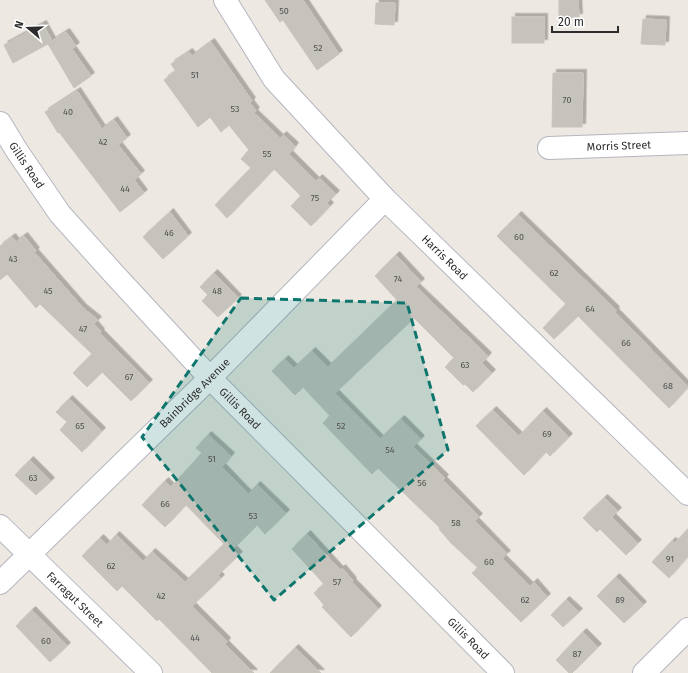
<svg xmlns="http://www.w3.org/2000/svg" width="688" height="673" viewBox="0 0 688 673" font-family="'Fira Sans',sans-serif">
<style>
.building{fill:#c6c3bd;stroke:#c8c5bb;filter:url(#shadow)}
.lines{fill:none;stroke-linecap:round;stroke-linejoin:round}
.minor-casing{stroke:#b5b6bf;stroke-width:24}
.tertiary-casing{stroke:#b5b6bf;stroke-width:24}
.minor{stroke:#fff;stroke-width:22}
.tertiary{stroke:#fff;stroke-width:22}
.marked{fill:#0f766e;fill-opacity:0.2;stroke:#0f766e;stroke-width:3;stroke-dasharray:8 5;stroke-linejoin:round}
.labels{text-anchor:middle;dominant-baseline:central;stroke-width:3;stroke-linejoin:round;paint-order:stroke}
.number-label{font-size:9px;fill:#535251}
.street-label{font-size:11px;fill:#2d2d2d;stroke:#fff}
</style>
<defs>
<filter id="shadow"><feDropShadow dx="3.5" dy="-3.5" stdDeviation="0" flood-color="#0004"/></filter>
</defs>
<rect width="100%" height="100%" fill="#ede9e2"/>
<!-- building -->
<g class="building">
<path d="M265,0h38l36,54 -22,16 -34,-50 -3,2z"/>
<path d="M559,0h19l1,17 -20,1z"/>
<path d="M376,3h19l-1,22 -19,-1z"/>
<rect x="512" y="17" width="32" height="26"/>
<path d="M643,19l23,1 -1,25 -24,-1z"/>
<path d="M43,24l9,17 14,-9 10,14 -4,3 19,27 -17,12 -26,-44 -35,19 -9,-18z"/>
<path d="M211,42l41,59 -2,2 6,8 -2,2 26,25 3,-3 12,11 -6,8 27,27 3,-3 17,16 -9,9 3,3 -19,20 -20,-20 10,-10 -27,-27 -47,49 -12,-13 36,-37 -10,-9 8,-9 -20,-25 -8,7 -11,-15 -12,10 -34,-47 12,-9 -5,-7 18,-12 3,4z"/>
<path d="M553,73h30l-1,54h-30z"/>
<path d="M77,91l25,38 12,-9 13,18 -9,7 23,29 -7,6 10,13 -24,19 -61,-80 -1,1 -13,-21z"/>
<path d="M170,212l18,24 -25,23 -20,-22z"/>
<path d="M518,215l98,95 -1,2 73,75 -19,21 -91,-92 -24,23 -11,-11 23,-24 -69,-68z"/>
<path d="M24,236l12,15 -2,1 49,56 15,12 -4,4 7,8 -1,1 49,50 -18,18 -29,-29 -15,15 -14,-14 19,-19 -52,-50 -4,4 -29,-34 -7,6v-34l12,-9 4,5z"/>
<path d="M396,255l25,27 -5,5 72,69 -6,7 10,10 -19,19 -8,-8 -2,1 -18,-18 9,-9 -40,-40 -79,75 45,46 21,-20 20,20 -8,8 32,31 -2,2 36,37 -4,4 32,33 -5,4 28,28 4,-4 13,15 -26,25 -49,-49 6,-5 -27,-25 -12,-14 1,-1 -62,-60 -6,6 -49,-51 7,-7 -27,-29 -8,8 -23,-24 13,-12 9,9 18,-17 16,16 69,-67 -22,-24z"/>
<path d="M214,273l24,25 -20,19 -16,-16 6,-6 -8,-8z"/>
<path d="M69,399l33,32 -20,21 -22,-22 7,-8 -11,-10z"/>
<path d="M493,410l26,26 24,-25 26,26 -19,19 -4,-4 -22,23 -48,-49z"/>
<path d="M208,435l23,21 -9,11 26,27 9,-9 29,28 -21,21 -8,-9 -24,24 6,6 -21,20 3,3 -29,28 35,35 -2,3 29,29h-42l-53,-54 -2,2 -35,-35 -5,5 -35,-35 18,-18 7,7 9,-10 27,26 9,-9 33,30 39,-38 -38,-39 -21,22 -23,-22 23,-24 6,6 31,-34 -6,-5z"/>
<path d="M30,460l21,21 -15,14 -21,-20z"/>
<path d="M604,498l14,13 -6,6 26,26 -12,12 -26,-26 -3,3 -14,-14z"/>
<path d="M688,529v27l-19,22 -17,-16 20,-21 3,2z"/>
<path d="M307,534l33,36 2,-2 11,13 -1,1 26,27 -27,28 -29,-30 2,-2 -10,-12 10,-9 -32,-35z"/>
<path d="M616,577l27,28 -19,18 -27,-27z"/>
<path d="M566,600l13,12 -16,15 -12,-12z"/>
<path d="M32,610l35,36 -17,16 -34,-36z"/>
<path d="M583,632l15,15 -26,26h-3l-13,-13z"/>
<path d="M295,648l26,25h-51z"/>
</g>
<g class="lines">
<!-- minor casing -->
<g class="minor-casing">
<g id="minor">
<path id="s1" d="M225,0l49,79 111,120 303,295"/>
<path id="s2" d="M0,123l17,28 43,63 54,60 96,104 293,295"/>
<path id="s3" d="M549,148l139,-5"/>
<path id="s4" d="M0,526l151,147"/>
<path id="s5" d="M0,583l210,-205 175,-179"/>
</g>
</g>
<!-- tertiary casing -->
<g class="tertiary-casing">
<path id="tertiary" d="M644,673l44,-44"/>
</g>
<!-- minor -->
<use href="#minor" class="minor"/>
<!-- tertiary -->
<use href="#tertiary" class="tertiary"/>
</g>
<!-- marked area -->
<path class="marked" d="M241,298l166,5 41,147 -174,150 -132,-163z"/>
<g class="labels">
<!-- number labels -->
<g class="number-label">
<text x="284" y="11">50</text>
<text x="318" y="48">52</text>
<text x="195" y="75">51</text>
<text x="567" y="100">70</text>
<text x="235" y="109">53</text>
<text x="68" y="112">40</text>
<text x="103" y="142">42</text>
<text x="267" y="154">55</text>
<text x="125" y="189">44</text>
<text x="315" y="198">75</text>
<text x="169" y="233">46</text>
<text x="519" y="237">60</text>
<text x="13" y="259">43</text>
<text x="554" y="273">62</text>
<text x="398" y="279">74</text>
<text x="48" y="291">45</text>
<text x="217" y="291">48</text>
<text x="590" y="309">64</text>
<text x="83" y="329">47</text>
<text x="626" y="343">66</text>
<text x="465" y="365">63</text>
<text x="129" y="377">67</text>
<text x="668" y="386">68</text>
<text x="80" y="426">65</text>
<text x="341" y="426">52</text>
<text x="547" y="434">69</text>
<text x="390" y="450">54</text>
<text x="212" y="459">51</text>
<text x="33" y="478">63</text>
<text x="422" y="483">56</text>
<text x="165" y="504">66</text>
<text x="253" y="516">53</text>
<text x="456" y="523">58</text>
<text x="670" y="559">91</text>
<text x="489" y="562">60</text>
<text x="111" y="566">62</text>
<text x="337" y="582">57</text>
<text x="161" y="596">42</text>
<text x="525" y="600">62</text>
<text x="620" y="600">89</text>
<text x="195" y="638">44</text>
<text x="46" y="641">60</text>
<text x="577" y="654">87</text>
</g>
<!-- street labels -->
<g class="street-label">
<text stroke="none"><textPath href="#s3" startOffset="70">Morris Street</textPath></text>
<text stroke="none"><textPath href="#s2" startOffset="50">Gillis Road</textPath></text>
<text stroke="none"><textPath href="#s1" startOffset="340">Harris Road</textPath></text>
<text stroke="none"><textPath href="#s5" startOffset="272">Bainbridge Avenue</textPath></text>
<text stroke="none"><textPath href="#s2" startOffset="374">Gillis Road</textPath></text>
<text stroke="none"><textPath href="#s4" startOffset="105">Farragut Street</textPath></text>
<text stroke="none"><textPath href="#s2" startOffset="698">Gillis Road</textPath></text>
</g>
</g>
<!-- north arrow -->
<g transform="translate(28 28) rotate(289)" stroke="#ffffff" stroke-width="3" paint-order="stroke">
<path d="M0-3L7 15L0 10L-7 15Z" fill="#2d2d2d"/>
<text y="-6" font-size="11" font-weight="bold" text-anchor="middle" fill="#2d2d2d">N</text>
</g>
<!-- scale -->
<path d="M552 26v6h66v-6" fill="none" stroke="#2d2d2d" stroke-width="2"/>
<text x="558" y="26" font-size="12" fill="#2d2d2d" stroke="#ffffff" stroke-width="3" paint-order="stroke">20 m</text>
</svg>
